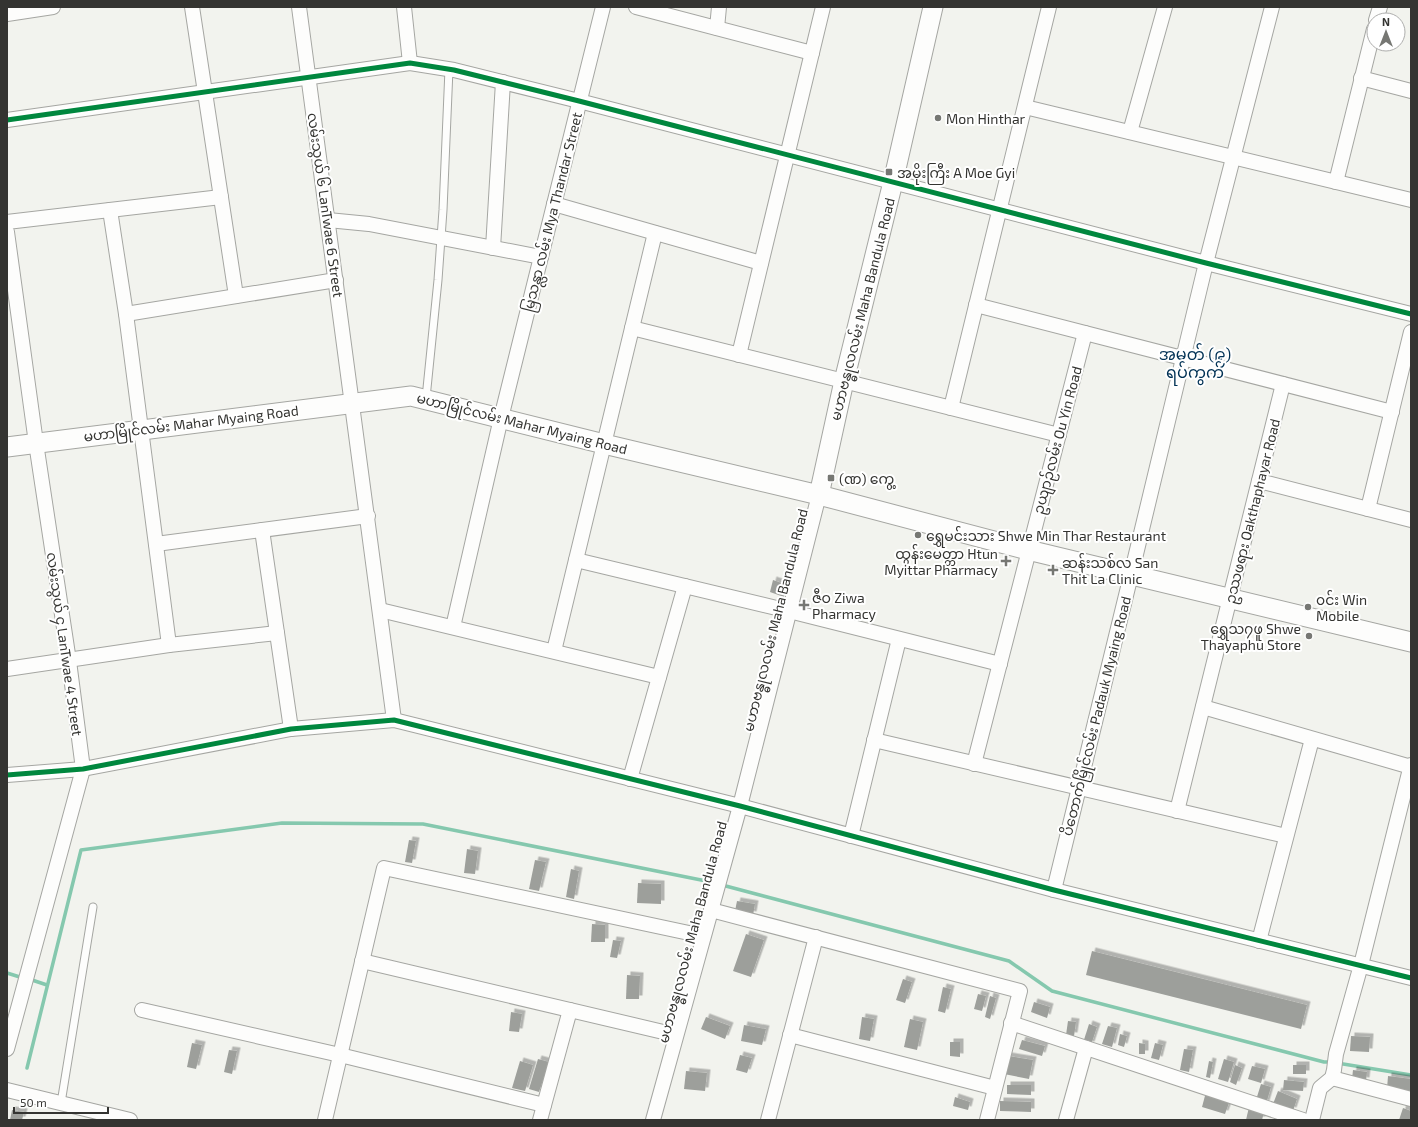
<svg xmlns="http://www.w3.org/2000/svg" width="1418" height="1127" viewBox="0 0 1418 1127" font-family="'Exo 2','Noto Sans Myanmar',sans-serif">
<style>
.lines{fill:none;stroke-linecap:round;stroke-linejoin:round}
.stream{stroke:#85c8ae;stroke-width:3.5}
.building{fill:#9d9f9b;filter:url(#shadow)}
.lane-casing{stroke:#a5a6a2;stroke-width:9}
.street-casing{stroke:#a5a6a2;stroke-width:16}
.secondary-casing{stroke:#a5a6a2;stroke-width:21}
.lane{stroke:#fdfdfc;stroke-width:7}
.street{stroke:#fdfdfc;stroke-width:14}
.secondary{stroke:#fdfdfc;stroke-width:19}
.cycleway-casing{stroke:#fff;stroke-width:8}
.cycleway{stroke:#00873e;stroke-width:5}
.poi-dot{fill:#767773;stroke:#fff;stroke-width:1.5}
.labels{text-anchor:middle;dominant-baseline:central;stroke-width:4;stroke-linejoin:round;paint-order:stroke}
.poi-label{font-size:14px;fill:#343431;stroke:#fff;text-anchor:start}
.street-label{font-size:14px;fill:#343431;stroke:#fff}
.quarter-label{font-size:16px;fill:#003154;stroke:#fff}
</style>
<defs>
<filter id="shadow"><feDropShadow dx="3.5" dy="-3.5" stdDeviation="0" flood-color="#0004"/></filter>
</defs>
<rect width="100%" height="100%" fill="#f2f3ee"/>
<g class="lines">
<!-- stream -->
<g class="stream">
<path d="M722,885l287,76 43,30 272,71h7"/>
<path d="M7,973l16,5"/>
<path d="M29,979l18,6"/>
<path d="M1337,1063l74,12"/>
<path d="M27,1068l54,-218 201,-27 141,1 293,59"/>
</g>
</g>
<!-- building -->
<g class="building">
<path d="M773,580l14,5 -3,12 -14,-5z"/>
<path d="M409,840l7,1 -4,22 -7,-1z"/>
<path d="M467,849l11,2 -3,23 -11,-1z"/>
<path d="M535,860l11,2 -7,29 -10,-2z"/>
<path d="M571,869l8,2 -5,28 -8,-2z"/>
<path d="M638,883l23,1v20l-24,-1z"/>
<path d="M737,901l18,3 -2,11 -18,-4z"/>
<path d="M592,924l13,1v17h-14z"/>
<path d="M746,934l18,6 -13,37 -18,-6z"/>
<path d="M613,940l8,1 -4,17 -7,-1z"/>
<path d="M1092,951l215,54 -6,24 -215,-54z"/>
<path d="M627,975l13,1 -1,23h-13z"/>
<path d="M903,979l9,3 -7,21 -9,-3z"/>
<path d="M943,987l8,2 -6,24 -7,-2z"/>
<path d="M978,994l8,2 -4,15 -8,-2z"/>
<path d="M990,996l6,2 -6,21 -5,-2z"/>
<path d="M1034,1002l16,5 -3,11 -16,-6z"/>
<path d="M511,1012l11,2 -3,18 -10,-1z"/>
<path d="M706,1017l24,9 -5,13 -24,-10z"/>
<path d="M862,1017l12,2 -4,22 -11,-2z"/>
<path d="M910,1019l13,3 -6,28 -13,-3z"/>
<path d="M1068,1021l8,1 -2,14 -8,-1z"/>
<path d="M1089,1024l8,3 -6,18 -8,-2z"/>
<path d="M744,1025l22,4 -4,16 -21,-4z"/>
<path d="M1108,1026l9,2 -5,19 -10,-3z"/>
<path d="M1120,1034l7,2 -3,11 -6,-2z"/>
<path d="M1351,1036l19,1 -1,15 -19,-1z"/>
<path d="M1022,1040l23,6 -3,10 -23,-7z"/>
<path d="M950,1042h10v15l-10,-1z"/>
<path d="M192,1043l10,2 -6,24 -9,-2z"/>
<path d="M1139,1043l6,1v10h-6z"/>
<path d="M1155,1043l8,2 -4,15 -8,-2z"/>
<path d="M1184,1049l9,1 -4,22 -9,-2z"/>
<path d="M229,1050l8,1 -5,23 -8,-2z"/>
<path d="M740,1055l12,3 -5,15 -11,-3z"/>
<path d="M1008,1056l25,4 -4,19 -25,-5z"/>
<path d="M538,1059l11,3 -10,30 -10,-3z"/>
<path d="M1224,1059l10,3 -6,20 -10,-3z"/>
<path d="M520,1061l13,4 -8,26 -13,-3z"/>
<path d="M1209,1061l4,1 -3,16 -4,-1z"/>
<path d="M1235,1065l7,3 -6,17 -6,-3z"/>
<rect x="1293" y="1065" width="13" height="9"/>
<path d="M1252,1066l13,3 -4,14 -13,-4z"/>
<path d="M1353,1070l14,2 -1,9 -14,-2z"/>
<path d="M686,1071l21,2 -2,18 -21,-2z"/>
<path d="M1388,1076l23,3v12l-24,-2z"/>
<path d="M1284,1080l20,2 -1,9 -20,-1z"/>
<path d="M1261,1084l10,3 -5,17 -10,-4z"/>
<path d="M1007,1085h24v10l-24,-1z"/>
<path d="M1278,1091l19,8 -4,12 -20,-7z"/>
<path d="M1206,1092l24,8 -5,14 -23,-7z"/>
<path d="M955,1097l15,5 -2,8 -15,-4z"/>
<path d="M1000,1101l31,1v10l-31,-1z"/>
<path d="M1249,1107l15,5 -2,8h-16z"/>
<path d="M1403,1108l8,3 -1,9h-11z"/>
<path d="M12,1110l12,2 -2,8h-12z"/>
</g>
<g class="lines">
<!-- lane casing -->
<g class="lane-casing">
<g id="lane">
<path d="M426,398l12,-118 5,-70 6,-141"/>
<path d="M61,1103l32,-196"/>
</g>
</g>
<!-- street casing -->
<g class="street-casing">
<g id="street">
<path d="M192,7l44,289"/>
<path d="M299,7l95,713"/>
<path d="M404,7l6,56"/>
<path d="M636,7l176,46"/>
<path d="M7,14l46,-7"/>
<path d="M1376,20l4,-13"/>
<path d="M717,28l2,-21"/>
<path d="M1361,78l50,13"/>
<path d="M1025,107l386,93"/>
<path d="M7,120l403,-57 44,7 125,31 627,162 205,51"/>
<path d="M1130,132l35,-125"/>
<path d="M1336,182l38,-153"/>
<path d="M554,204l207,59"/>
<path d="M110,210l16,104 43,331"/>
<path d="M328,220l41,4 172,33"/>
<path d="M7,222l214,-25"/>
<path d="M7,232l29,211 33,218 14,108 -76,280"/>
<path d="M493,248l10,-166"/>
<path d="M976,305l416,107"/>
<path d="M126,314l210,-34"/>
<path d="M632,328l427,107"/>
<path d="M739,355l84,-348"/>
<path d="M951,408l98,-401"/>
<path d="M1259,481l152,39"/>
<path d="M1368,509l43,-177"/>
<path d="M262,530l29,199"/>
<path d="M156,544l212,-28"/>
<path d="M576,560l213,51 211,53"/>
<path d="M380,610l279,67"/>
<path d="M453,627l48,-209 102,-411"/>
<path d="M554,651l101,-418"/>
<path d="M7,669l162,-24 108,-12"/>
<path d="M1203,707l208,60"/>
<path d="M874,740l412,96"/>
<path d="M974,764l111,-431"/>
<path d="M7,775l76,-6 208,-40 103,-9 346,86 314,84 357,88"/>
<path d="M630,779l55,-193"/>
<path d="M1177,811l106,-427"/>
<path d="M851,836l48,-197"/>
<path d="M1054,890l77,-315 75,-312 66,-256"/>
<path d="M711,910l309,81 -33,129"/>
<path d="M1259,941l53,-202"/>
<path d="M362,961l314,74"/>
<path d="M142,1010l198,45 204,50"/>
<path d="M1011,1023l292,97"/>
<path d="M790,1035l205,53"/>
<path d="M1332,1078l79,21"/>
<path d="M7,1090l123,30"/>
<path d="M325,1120l59,-252 319,68"/>
<path d="M540,1120l30,-110"/>
<path d="M653,1120l87,-314 79,-311"/>
<path d="M768,1120l48,-183"/>
<path d="M1066,1120l20,-72"/>
<path d="M1312,1120l8,-32 12,-10 2,-8 2,-16 25,-89 50,-200"/>
</g>
</g>
<!-- secondary casing -->
<g class="secondary-casing">
<g id="secondary">
<path d="M7,447l404,-51 193,48 215,51 209,55 383,92"/>
<path d="M819,495l25,-114 49,-199 40,-175"/>
</g>
</g>
<!-- lane -->
<use href="#lane" class="lane"/>
<!-- street -->
<use href="#street" class="street"/>
<!-- secondary -->
<use href="#secondary" class="secondary"/>
<!-- cycleway casing -->
<g class="cycleway-casing">
<g id="cycleway">
<path d="M7,120l403,-57 44,7 125,31 627,162 205,51"/>
<path d="M7,775l76,-6 208,-40 103,-9 346,86 314,84 357,88"/>
</g>
</g>
<!-- cycleway -->
<use href="#cycleway" class="cycleway"/>
</g>
<!-- markers -->
<g class="poi-dot">
<circle cx="938" cy="118" r="4"/>
<rect x="885" y="168" width="8" height="8" rx="2"/>
<rect x="827" y="474" width="8" height="8" rx="2"/>
<circle cx="918" cy="535" r="4"/>
<path d="M1004 555h4v4h4v4h-4v4h-4v-4h-4v-4h4z"/>
<path d="M1051 564h4v4h4v4h-4v4h-4v-4h-4v-4h4z"/>
<path d="M802 599h4v4h4v4h-4v4h-4v-4h-4v-4h4z"/>
<circle cx="1308" cy="607" r="4"/>
<circle cx="1309" cy="636" r="4"/>
</g>
<g class="labels">
<!-- poi labels -->
<g class="poi-label">
<text x="946" y="118">Mon Hinthar</text>
<text x="897" y="172">အမိုးကြီး A Moe Gyi</text>
<text x="839" y="478">(ဏ) ကွေ့</text>
<text x="926" y="535">ရွှေမင်းသား Shwe Min Thar Restaurant</text>
<text x="998" y="553" text-anchor="end">ထွန်းမေတ္တာ Htun<tspan x="998" dy="16">Myittar Pharmacy</tspan></text>
<text x="1062" y="562">ဆန်းသစ်လ San<tspan x="1062" dy="16">Thit La Clinic</tspan></text>
<text x="812" y="597">ဇီဝ Ziwa<tspan x="812" dy="16">Pharmacy</tspan></text>
<text x="1316" y="599">၀င်း Win<tspan x="1316" dy="16">Mobile</tspan></text>
<text x="1301" y="628" text-anchor="end">ရွှေသ၇ဖူ Shwe<tspan x="1301" dy="16">Thayaphu Store</tspan></text>
</g>
<!-- street labels -->
<g class="street-label">
<text transform="translate(326 205) rotate(82)">လမ်းသွယ် ၆ LanTwae 6 Street</text>
<text transform="translate(552 212) rotate(-76)">မြသန္လာ လမ်း Mya Thandar Street</text>
<text transform="translate(862 309) rotate(-76)">မဟာဗန္ဓုလလမ်း Maha Bandula Road</text>
<text transform="translate(191 423) rotate(-7)">မဟာမြိုင်လမ်း Mahar Myaing Road</text>
<text transform="translate(522 423) rotate(14)">မဟာမြိုင်လမ်း Mahar Myaing Road</text>
<text transform="translate(1057 440) rotate(-75)">ဥယျာဉ်လမ်း Ou Yin Road</text>
<text transform="translate(1252 511) rotate(-76)">ဥဿဖရား Oakthaphayar Road</text>
<text transform="translate(775 620) rotate(-76)">မဟာဗန္ဓုလလမ်း Maha Bandula Road</text>
<text transform="translate(65 644) rotate(82)">လမ်းသွယ် ၄ LanTwae 4 Street</text>
<text transform="translate(1096 716) rotate(-76)">ပိတောက်မြိုင်လမ်း Padauk Myaing Road</text>
<text transform="translate(692 932) rotate(-75)">မဟာဗန္ဓုလလမ်း Maha Bandula Road</text>
</g>
<!-- quarter labels -->
<g class="quarter-label">
<text x="1195" y="353">အမှတ် (၉)<tspan x="1195" dy="18">ရပ်ကွက်</tspan></text>
</g>
</g>
<!-- border -->
<rect width="1418" height="1127" fill="none" stroke="#343431" stroke-width="16"/>
<!-- north arrow -->
<g transform="translate(1386 32)"><circle r="19" fill="#ffffff" stroke="#aeaead"/>
<path d="M0-3L7 15L0 10L-7 15Z" fill="#767773"/>
<text y="-6" font-size="11" font-weight="bold" text-anchor="middle" fill="#343431">N</text>
</g>
<!-- scale -->
<path d="M14 1107v6h94v-6" fill="none" stroke="#343431" stroke-width="2"/>
<text x="20" y="1107" font-size="12" fill="#343431" stroke="#ffffff" stroke-width="3" paint-order="stroke">50 m</text>
</svg>
